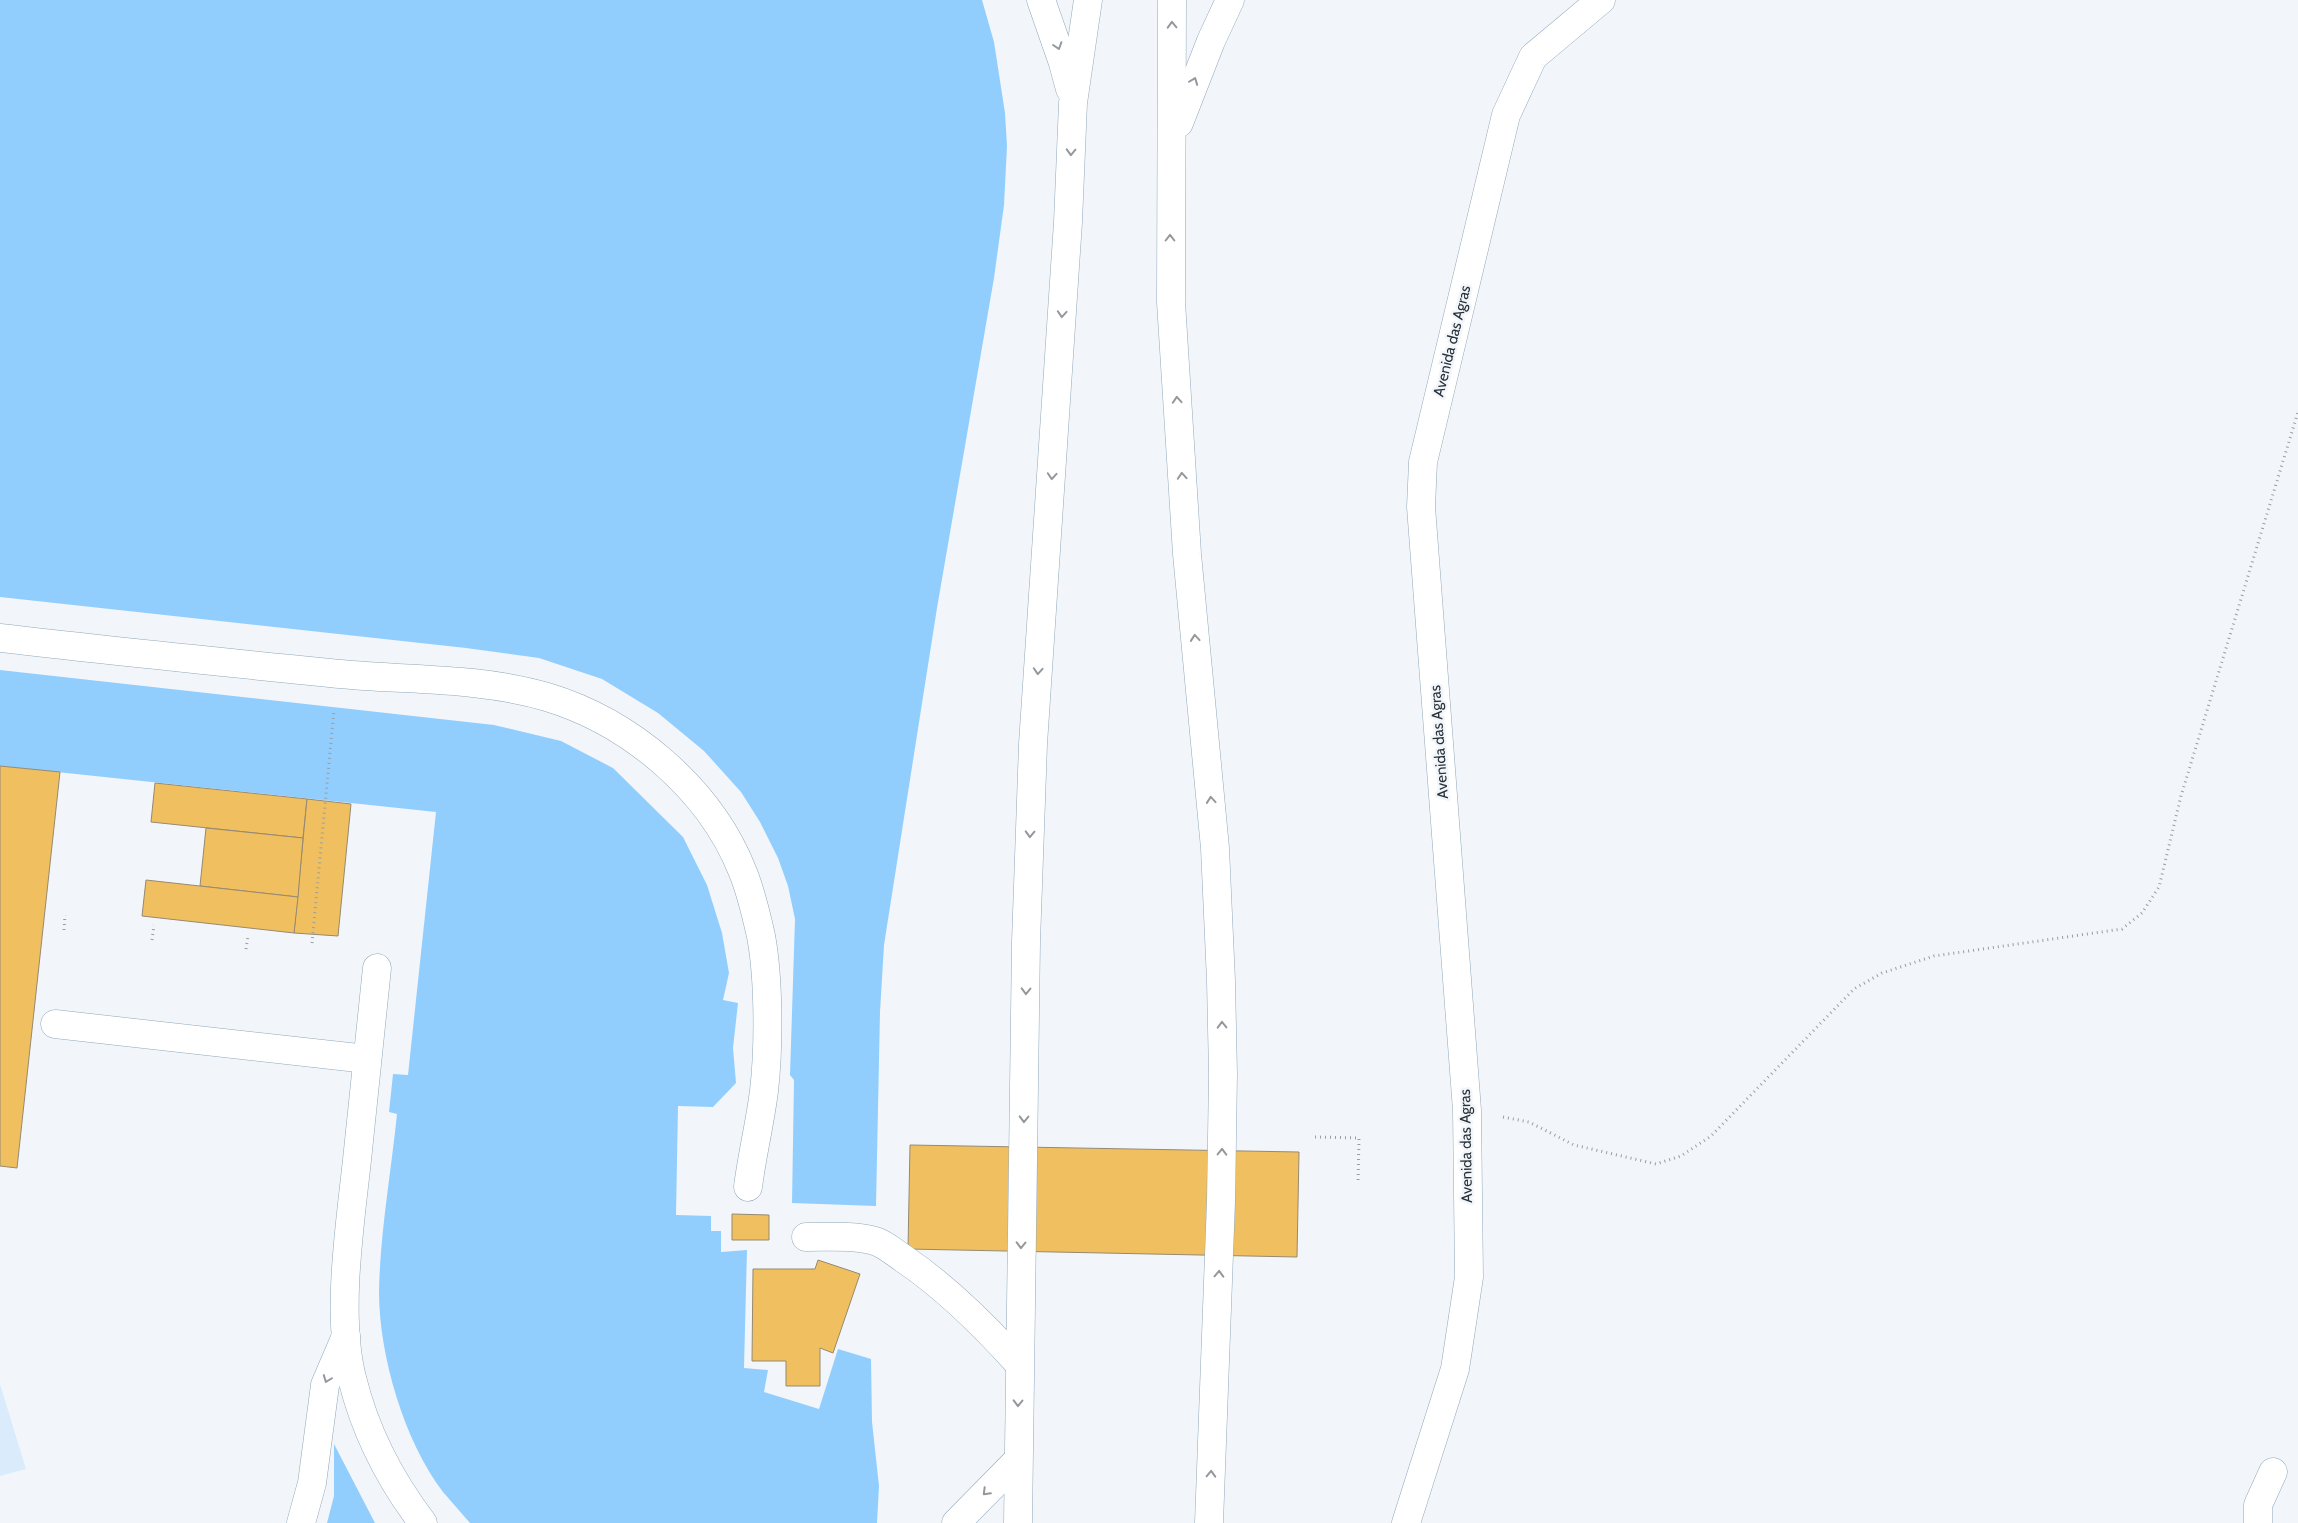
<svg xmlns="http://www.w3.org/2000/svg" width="2298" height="1523" viewBox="0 0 2298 1523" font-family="Cabin,sans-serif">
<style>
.built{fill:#daecfc}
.green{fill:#91cefe}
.building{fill:#f0c060;stroke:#968971}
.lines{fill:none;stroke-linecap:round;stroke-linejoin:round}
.minor-casing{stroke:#91a8bb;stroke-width:29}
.highway-casing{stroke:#91a8bb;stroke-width:29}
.path{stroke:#989ea4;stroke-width:3;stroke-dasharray:1 4;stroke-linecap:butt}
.minor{stroke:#fff;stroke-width:28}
.highway{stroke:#fff;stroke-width:28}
.oneway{stroke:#94989c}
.labels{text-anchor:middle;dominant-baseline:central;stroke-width:5;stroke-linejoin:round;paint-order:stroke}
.street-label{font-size:15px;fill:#29323a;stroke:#f2f6fa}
</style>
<rect width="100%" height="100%" fill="#f2f6fa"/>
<!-- built -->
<path class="built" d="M0,1384l26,85 -26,7z"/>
<!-- green -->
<g class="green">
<path d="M0,0h982l12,42 11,71 2,33 -3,59 -10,73 -57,330 -53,337 -4,67 -4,194 -84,-3 2,-123 -4,-5 5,-156 -7,-33 -10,-28 -18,-36 -19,-30 -37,-41 -46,-38 -56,-34 -63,-21 -73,-10 -466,-51z"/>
<path d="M0,670l494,55 67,16 52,27 70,69 24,48 15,48 7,40 -6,27 15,3 -5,45 3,35 -23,24 -35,-1 -2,109 35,1v15h10v21l26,-2 -3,118 24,2 -4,22 55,17 19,-60 33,10 1,63 7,64 -2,37h-407c-9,-10 -18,-21 -27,-31 -39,-51 -64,-137 -64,-200 1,-59 12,-119 18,-178l-8,-2 4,-38 15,1 28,-263 -436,-46z"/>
<path d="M334,1444l41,79h-48l7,-27z"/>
</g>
<!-- building -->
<g class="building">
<path d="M0,766l60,6 -43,396 -17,-2z"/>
<path d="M155,783l152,16 -4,39 -152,-16z"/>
<path d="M307,799l44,5 -13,132 -44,-3z"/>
<path d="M206,828l97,10 -5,59 -98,-11z"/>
<path d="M146,880l152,17 -4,36 -152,-17z"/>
<path d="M910,1145l389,7 -2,105 -389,-8z"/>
<path d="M732,1214l37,1v25h-37z"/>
<path d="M818,1260l42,14 -27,79 -13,-5v38h-34v-25h-34l1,-92h62z"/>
</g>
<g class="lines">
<!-- minor casing -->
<g class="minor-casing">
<g id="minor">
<path d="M0,638c110,13 220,24 330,35 72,8 146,3 217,24 83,25 162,91 195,173 9,21 14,44 19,66 8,43 8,112 3,155 -4,32 -12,64 -16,96"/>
<path d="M377,968c-7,64 -13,128 -20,192 -7,65 -21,154 -5,218 13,53 38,102 71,145"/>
<path d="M55,1024l312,35"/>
<path d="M806,1237c23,0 47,-2 69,4 10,3 20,12 29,18 43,29 80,66 115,105"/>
<path d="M301,1523l11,-40 13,-98 21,-49"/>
<path d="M956,1523l61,-62"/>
<path d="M1406,1523l49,-154 14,-92 -2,-167 -46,-603 2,-45 83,-347 27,-58 68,-57"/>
<path d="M2258,1523v-18l15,-33"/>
</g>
</g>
<!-- highway casing -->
<g class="highway-casing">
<g id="highway">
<path d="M1041,0l22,63 7,26"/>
<path d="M1172,0l-1,302 16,252 28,294 6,133 2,93 -2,127 -12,322"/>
<path d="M1179,123l32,-82 19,-41"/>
<path d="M1018,1523l8,-581 7,-198 35,-522 5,-119 15,-103"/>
</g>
</g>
<!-- path -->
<g class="path">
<path d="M64,930l1,-15"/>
<path d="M152,940l2,-15"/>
<path d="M312,943l22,-233"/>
<path d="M246,949l2,-13"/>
<path d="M1503,1117l26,5 45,23 82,19 25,-8 30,-20 143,-147 28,-16 52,-17 188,-27 20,-16 17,-26 22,-91 117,-384"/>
<path d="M1315,1137l44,1 -1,46"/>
</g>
<!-- minor -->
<use href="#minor" class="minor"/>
<!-- highway -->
<use href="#highway" class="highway"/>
</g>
<!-- one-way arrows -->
<defs><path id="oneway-chevron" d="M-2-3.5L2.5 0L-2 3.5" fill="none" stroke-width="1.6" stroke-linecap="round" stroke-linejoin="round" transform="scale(1.25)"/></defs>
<g class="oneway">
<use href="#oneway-chevron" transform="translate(1172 25) rotate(-92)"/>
<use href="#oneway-chevron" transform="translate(1058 46) rotate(72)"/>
<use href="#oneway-chevron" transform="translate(1194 81) rotate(-69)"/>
<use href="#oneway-chevron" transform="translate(1071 152) rotate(92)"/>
<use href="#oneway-chevron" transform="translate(1170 238) rotate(-90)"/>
<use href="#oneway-chevron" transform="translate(1062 314) rotate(94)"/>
<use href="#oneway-chevron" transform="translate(1177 400) rotate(-94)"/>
<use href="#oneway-chevron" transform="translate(1052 476) rotate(94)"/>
<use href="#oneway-chevron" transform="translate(1182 476) rotate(-94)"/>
<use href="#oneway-chevron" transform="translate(1195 638) rotate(-95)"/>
<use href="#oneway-chevron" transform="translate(1038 671) rotate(94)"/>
<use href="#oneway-chevron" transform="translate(1211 800) rotate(-95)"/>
<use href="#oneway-chevron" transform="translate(1030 834) rotate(92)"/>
<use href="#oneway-chevron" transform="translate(1026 991) rotate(91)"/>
<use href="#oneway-chevron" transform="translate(1222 1025) rotate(-91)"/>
<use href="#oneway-chevron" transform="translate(1024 1119) rotate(91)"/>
<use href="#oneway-chevron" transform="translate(1222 1152) rotate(-89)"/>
<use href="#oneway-chevron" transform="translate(1021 1245) rotate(91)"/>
<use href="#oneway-chevron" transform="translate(1219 1274) rotate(-88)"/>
<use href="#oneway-chevron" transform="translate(327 1379) rotate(111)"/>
<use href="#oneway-chevron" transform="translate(1018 1403) rotate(91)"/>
<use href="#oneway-chevron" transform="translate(1211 1474) rotate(-88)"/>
<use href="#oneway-chevron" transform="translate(986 1492) rotate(135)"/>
</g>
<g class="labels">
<!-- street labels -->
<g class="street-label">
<text transform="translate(1452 341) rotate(-76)">Avenida das Agras</text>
<text transform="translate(1439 742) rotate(-94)">Avenida das Agras</text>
<text transform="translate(1466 1146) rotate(-91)">Avenida das Agras</text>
</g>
</g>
</svg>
